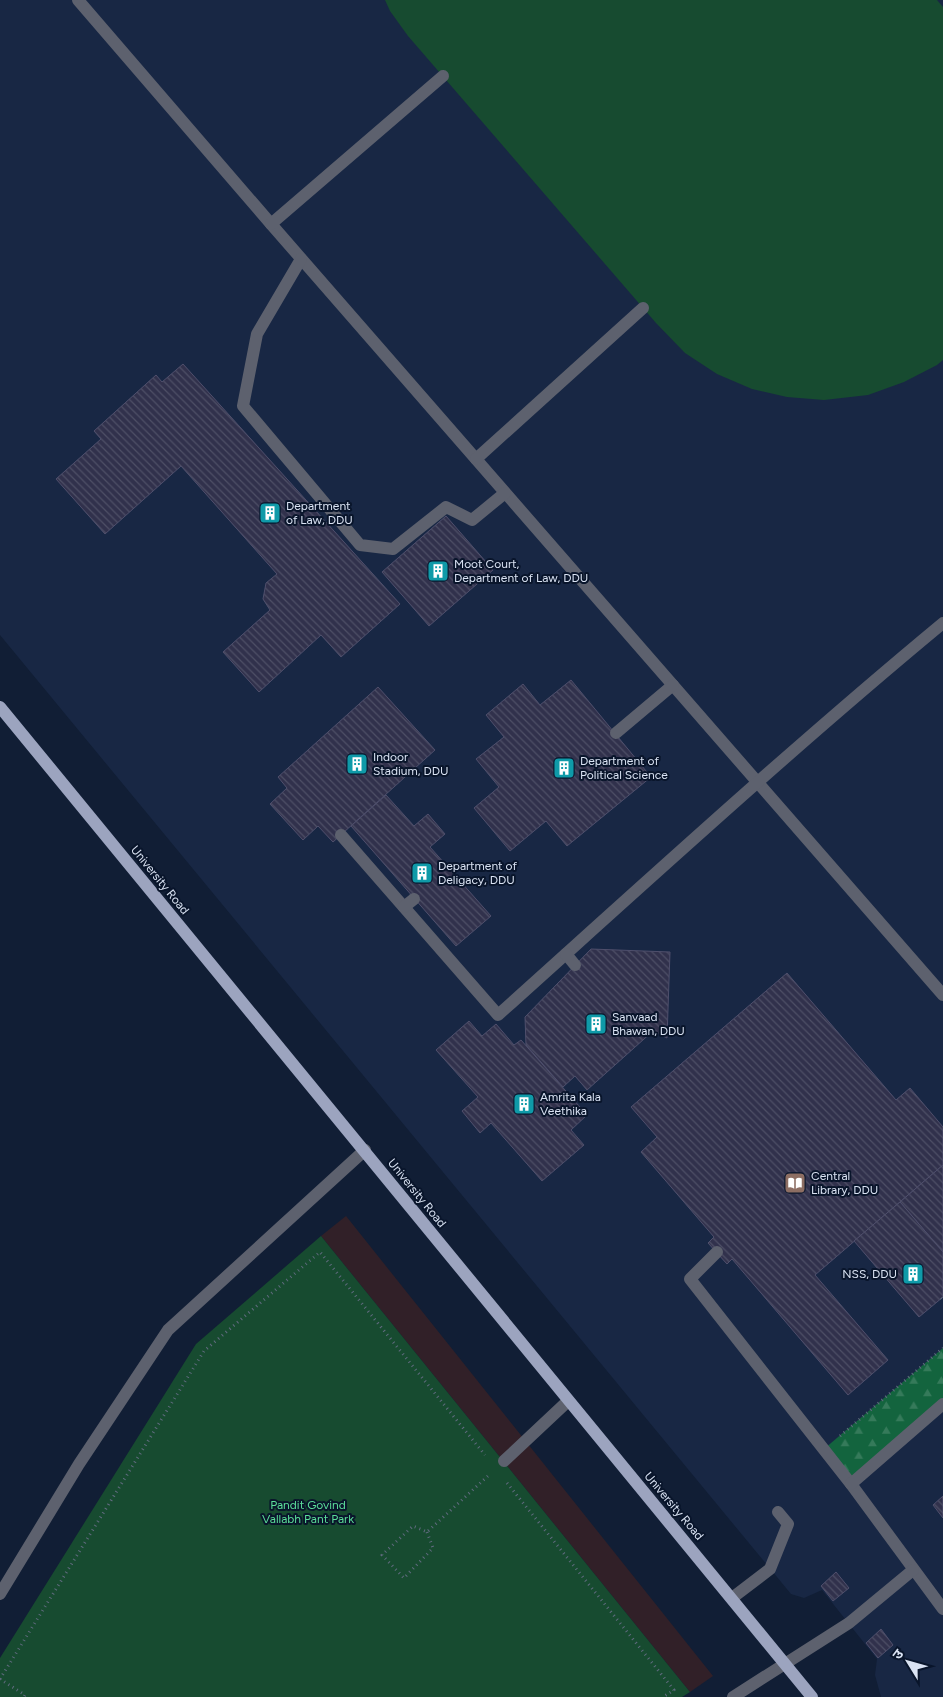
<svg xmlns="http://www.w3.org/2000/svg" width="943" height="1697" viewBox="0 0 943 1697" font-family="Figtree,'Noto Sans Devanagari',sans-serif">
<style>
.commercial{fill:#312028}
.built{fill:#182744}
.forest{fill:url(#forest-firs)}
.park{fill:#174b30}
.building{fill:url(#building-back-hatch);stroke:#4f4f6c}
.lines{fill:none;stroke-linecap:round;stroke-linejoin:round}
.path{stroke:#606b7f;stroke-width:3;stroke-dasharray:1 4;stroke-linecap:butt}
.minor{stroke:#5d616e;stroke-width:12}
.major{stroke:#9ca4bf;stroke-width:12}
.labels{text-anchor:middle;dominant-baseline:central;stroke-width:4;stroke-linejoin:round;paint-order:stroke}
.poi-label{font-size:12px;fill:#dae3f3;stroke:#09152b;text-anchor:start}
.street-label{font-size:12px;fill:#dae3f3;stroke:#09152b}
.park-label{font-size:12px;fill:#5bdd99;stroke:#09152b}
</style>
<defs>
<pattern id="forest-firs" width="22" height="20" patternUnits="userSpaceOnUse" patternTransform="scale(1.25)"><rect width="22" height="20" fill="#13643e"/><path d="M5 1l3.5 6h-7zM16 11l3.5 6h-7z" fill="#357a5a"/></pattern>
<pattern id="building-back-hatch" width="6" height="6" patternUnits="userSpaceOnUse" patternTransform="scale(1.25)"><rect width="6" height="6" fill="#31314c"/><path d="M-1 5l2 2M0 0l6 6M5-1l2 2" fill="none" stroke="#4e4f66"/></pattern>
</defs>
<rect width="100%" height="100%" fill="#111e35"/>
<!-- commercial -->
<path class="commercial" d="M346,1216l367,460 -23,16 -369,-456z"/>
<!-- built -->
<path class="built" d="M0,0h943v1697h-62l-6,-22 2,-16 -55,-69 -18,8 -13,-4 -791,-959z"/>
<!-- forest -->
<path class="forest" d="M943,1348v56l-92,80 -27,-35z"/>
<!-- park -->
<g class="park">
<path d="M385,0h552l6,7v353l-6,5 -33,17 -36,13 -44,5 -37,-3 -35,-8 -35,-15 -32,-21 -29,-30 -248,-287 -18,-25z"/>
<path d="M321,1236l369,456 -8,5h-682v-39l196,-314z"/>
</g>
<!-- building -->
<g class="building">
<path d="M183,364l217,240 -59,53 -20,-22 -62,57 -36,-40 47,-42 -7,-11 3,-16 11,-9 -96,-108 -76,68 -49,-55 45,-40 -7,-8 62,-56 6,7z"/>
<path d="M446,516l47,54 -64,56 -47,-54z"/>
<path d="M571,680l80,97 -84,69 -21,-25 -36,30 -36,-43 25,-21 -23,-28 28,-22 -18,-22 37,-31 17,21z"/>
<path d="M378,687l57,63 -102,92 -15,-16 -15,14 -33,-36 17,-16 -9,-11z"/>
<path d="M386,795l28,31 14,-12 17,20 -15,13 61,69 -35,30 -105,-120z"/>
<path d="M591,949l79,3 -3,86 -14,-7 -66,59 -12,-14 -12,11 -37,-42 -1,-28z"/>
<path d="M787,973l109,127 14,-12 33,39v38l-128,110 73,85 -40,35 -116,-136 -5,5 -19,-21 6,-6 -73,-85 16,-15 -26,-30z"/>
<path d="M469,1021l13,15 14,-12 18,21 7,-5 66,75 -16,15 13,15 -42,36 -51,-58 -11,10 -18,-22 16,-14 -42,-47z"/>
<path d="M943,1165v87l-43,-50z"/>
<path d="M900,1202l43,50v45l-24,20 -65,-76z"/>
<path d="M943,1496v22l-10,-13z"/>
<path d="M836,1572l13,16 -16,13 -12,-15z"/>
<path d="M881,1629l12,16 -15,13 -12,-15z"/>
</g>
<g class="lines">
<!-- path -->
<g class="path">
<path d="M941,1298l2,2"/>
<path d="M840,1436l103,-88"/>
<path d="M507,1483l167,207 -11,7"/>
<path d="M427,1532l6,16 -29,30 -22,-23 31,-29 14,6 62,-57"/>
<path d="M0,1679l204,-328 116,-99 165,203"/>
<path d="M0,1679l25,16 -1,2"/>
</g>
<!-- minor -->
<g class="minor">
<path d="M78,0l193,224 672,771"/>
<path d="M271,224l172,-148"/>
<path d="M301,259l-44,75 -14,72 117,139 33,4 53,-42 26,13 33,-27"/>
<path d="M476,459l167,-151"/>
<path d="M616,733l57,-48"/>
<path d="M341,835l157,180c147,-132 293,-266 445,-392"/>
<path d="M404,907l10,-8"/>
<path d="M566,954l9,11"/>
<path d="M717,1252l-27,27 161,205 92,125"/>
<path d="M504,1461l64,-60"/>
<path d="M851,1484l92,-80"/>
<path d="M0,1594l79,-130 89,-134 197,-180"/>
<path d="M732,1598l38,-29 18,-45 -10,-12"/>
<path d="M733,1697l116,-74 64,-53"/>
</g>
<!-- major -->
<path class="major" d="M0,707l812,990"/>
</g>
<!-- icons -->
<defs>
<g id="building-square" transform="scale(1.125)"><rect x="-9" y="-9" width="18" height="18" rx="4" fill="#0f9aa8" stroke="#09152b"/><path d="M-4-6H4V6H1V3H-1V6H-4ZM-2.5-4.3h1.7v1.8h-1.7ZM.8-4.3h1.7v1.8H.8ZM-2.5-1h1.7V.8h-1.7ZM.8-1h1.7V.8H.8Z" fill="#fff"/></g>
<g id="library-square" transform="scale(1.125)"><rect x="-9" y="-9" width="18" height="18" rx="4" fill="#8d6e63" stroke="#09152b"/><path d="M-6-4Q-3-5.5-.7-3.5V5Q-3 3-6 4ZM6-4Q3-5.5 .7-3.5V5Q3 3 6 4Z" fill="#fff"/></g>
</defs>
<g fill-rule="evenodd">
<use href="#building-square" x="270" y="513"/>
<use href="#building-square" x="438" y="571"/>
<use href="#building-square" x="357" y="764"/>
<use href="#building-square" x="564" y="768"/>
<use href="#building-square" x="422" y="873"/>
<use href="#building-square" x="596" y="1024"/>
<use href="#building-square" x="524" y="1104"/>
<use href="#library-square" x="795" y="1183"/>
<use href="#building-square" x="913" y="1274"/>
</g>
<g class="labels">
<!-- poi labels -->
<g class="poi-label">
<text x="286" y="506">Department<tspan x="286" dy="14">of Law, DDU</tspan></text>
<text x="454" y="564">Moot Court,<tspan x="454" dy="14">Department of Law, DDU</tspan></text>
<text x="373" y="757">Indoor<tspan x="373" dy="14">Stadium, DDU</tspan></text>
<text x="580" y="761">Department of<tspan x="580" dy="14">Political Science</tspan></text>
<text x="438" y="866">Department of<tspan x="438" dy="14">Deligacy, DDU</tspan></text>
<text x="612" y="1017">Sanvaad<tspan x="612" dy="14">Bhawan, DDU</tspan></text>
<text x="540" y="1097">Amrita Kala<tspan x="540" dy="14">Veethika</tspan></text>
<text x="811" y="1176">Central<tspan x="811" dy="14">Library, DDU</tspan></text>
<text x="897" y="1274" text-anchor="end">NSS, DDU</text>
</g>
<!-- street labels -->
<g class="street-label">
<text transform="translate(160 880) rotate(51)">University Road</text>
<text transform="translate(417 1193) rotate(51)">University Road</text>
<text transform="translate(674 1506) rotate(50)">University Road</text>
</g>
<!-- park labels -->
<g class="park-label">
<text x="308" y="1505">Pandit Govind<tspan x="308" dy="14">Vallabh Pant Park</tspan></text>
</g>
</g>
<!-- north arrow -->
<g transform="translate(908 1662) rotate(307)" stroke="#09152b" stroke-width="4" paint-order="stroke">
<path d="M0-4L9 19L0 12L-9 19Z" fill="#dae3f3"/>
<text y="-8" font-size="14" font-weight="bold" text-anchor="middle" fill="#dae3f3">उ</text>
</g>
</svg>
